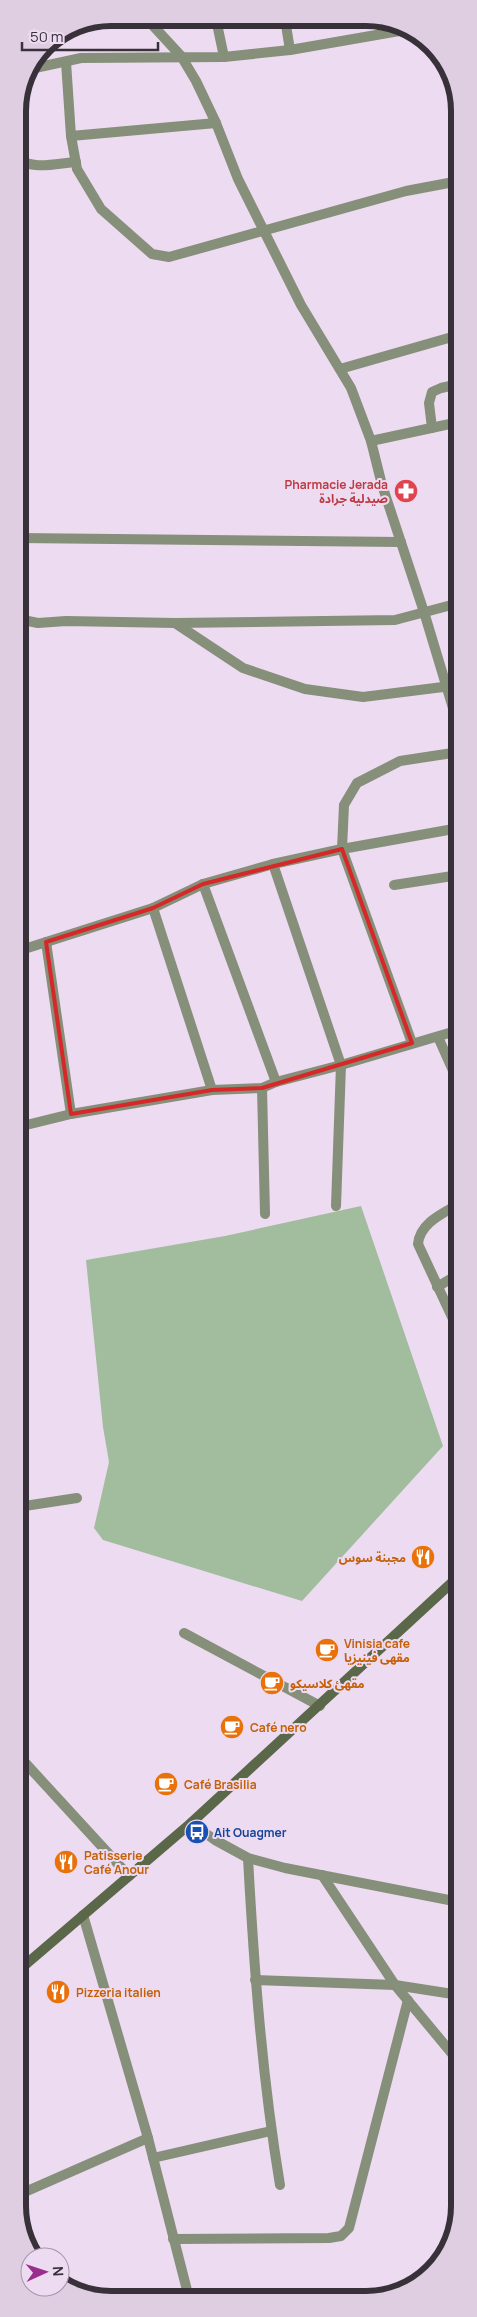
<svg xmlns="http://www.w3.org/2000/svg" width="477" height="2317" viewBox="0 0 477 2317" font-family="Manrope,'Noto Sans Arabic',sans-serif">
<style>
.green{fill:#a2bc9e}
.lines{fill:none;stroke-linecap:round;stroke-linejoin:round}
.street{stroke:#858f79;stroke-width:10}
.secondary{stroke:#5a6748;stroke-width:10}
.marked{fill:none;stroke:#d62828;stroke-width:4;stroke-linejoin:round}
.labels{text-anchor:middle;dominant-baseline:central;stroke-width:4;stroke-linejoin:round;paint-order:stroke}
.health-label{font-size:12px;font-weight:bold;fill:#be3a42;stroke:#eddbf1;text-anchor:end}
.food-label{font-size:12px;font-weight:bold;fill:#c56008;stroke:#eddbf1;text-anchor:start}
.transit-label{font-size:12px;font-weight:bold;fill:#164399;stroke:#eddbf1;text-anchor:start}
.rim{fill:none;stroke:#38313a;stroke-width:6}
</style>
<rect width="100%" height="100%" fill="#eddbf1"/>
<!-- green -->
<path class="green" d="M361,1206l82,240 -141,155 -199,-61 -9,-12 15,-66 -6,-35 -17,-167 139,-24z"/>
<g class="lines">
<!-- street -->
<g class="street">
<path d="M146,18l35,38 15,25 20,42 22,56 63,126 50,83 20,53 11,44 42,127 35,116"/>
<path d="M216,19l8,38"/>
<path d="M285,19l5,31"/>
<path d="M66,62l5,74 6,33 24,40 51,45 17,3 237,-66 53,-10"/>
<path d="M35,68l46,-10 143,-1 66,-7 115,-20"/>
<path d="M71,136l145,-13"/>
<path d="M18,158c14,13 40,5 58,4"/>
<path d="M340,369l119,-34"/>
<path d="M432,428l-3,-25 3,-11 9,-4 18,-4"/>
<path d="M371,441l88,-19"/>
<path d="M18,538l383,4"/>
<path d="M18,619l20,4 28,-2 109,2 220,-3 64,-17"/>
<path d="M175,623l68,45 62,21 58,8 96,-12"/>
<path d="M273,864l68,201 -5,141"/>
<path d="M203,884l73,198"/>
<path d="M394,885l65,-10"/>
<path d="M153,908l59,182"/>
<path d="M46,942l25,172"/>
<path d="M18,951l135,-43 50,-24 70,-20 69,-15 117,-21"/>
<path d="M438,1037l21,47"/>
<path d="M412,1043l-70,-194 2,-44 13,-22 43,-22 59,-9"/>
<path d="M262,1088l3,126"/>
<path d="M18,1127l53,-13 141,-24 50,-2 14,-6 65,-17 118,-35"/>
<path d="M459,1204c-17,10 -39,19 -41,40l41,88"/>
<path d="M437,1287l22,-13"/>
<path d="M18,1507l59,-9"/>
<path d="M184,1633l136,73"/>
<path d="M18,1755l111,121"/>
<path d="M191,1823l24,17 33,18 37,10 174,34"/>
<path d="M248,1858c6,110 14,219 32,327"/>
<path d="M322,1875l73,110 64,77"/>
<path d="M83,1915l65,223 41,160"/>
<path d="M255,1980l140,5 64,10"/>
<path d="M153,2158l118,-27"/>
<path d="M18,2195l130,-57"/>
<path d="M454,2224l5,-26"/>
<path d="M173,2239l156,-1 12,-2 8,-8 59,-228"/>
<path d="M376,2299l3,-1"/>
</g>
<!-- secondary -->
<path class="secondary" d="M18,1971l173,-148 268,-247"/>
</g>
<!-- marked area -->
<path class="marked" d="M342,849l70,194 -150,45 -50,2 -141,24 -25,-172 107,-34 50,-24z"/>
<!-- icons -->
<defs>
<g id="pharmacy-disc" transform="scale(1.25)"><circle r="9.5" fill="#e0444e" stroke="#eddbf1"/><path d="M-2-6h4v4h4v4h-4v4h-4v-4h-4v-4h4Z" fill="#fff"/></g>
<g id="restaurant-disc" transform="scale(1.25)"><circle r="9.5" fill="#e8710a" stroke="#eddbf1"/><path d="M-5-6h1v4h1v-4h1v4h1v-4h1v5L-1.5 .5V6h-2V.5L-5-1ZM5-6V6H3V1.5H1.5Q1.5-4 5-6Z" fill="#fff"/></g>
<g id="cafe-disc" transform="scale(1.25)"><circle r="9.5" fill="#e8710a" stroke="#eddbf1"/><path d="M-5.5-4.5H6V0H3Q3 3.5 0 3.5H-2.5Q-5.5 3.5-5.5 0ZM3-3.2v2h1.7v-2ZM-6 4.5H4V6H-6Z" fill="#fff"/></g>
<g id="bus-disc" transform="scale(1.25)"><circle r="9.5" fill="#1a4fb4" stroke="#eddbf1"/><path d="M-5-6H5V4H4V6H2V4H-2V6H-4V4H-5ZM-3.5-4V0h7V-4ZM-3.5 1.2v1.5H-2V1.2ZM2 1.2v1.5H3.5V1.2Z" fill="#fff"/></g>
</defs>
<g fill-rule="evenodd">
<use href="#pharmacy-disc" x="406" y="491"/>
<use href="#restaurant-disc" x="423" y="1557"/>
<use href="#cafe-disc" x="327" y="1650"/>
<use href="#cafe-disc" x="272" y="1683"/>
<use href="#cafe-disc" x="232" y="1727"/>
<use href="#cafe-disc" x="166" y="1784"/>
<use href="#bus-disc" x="197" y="1832"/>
<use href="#restaurant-disc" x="66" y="1862"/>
<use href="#restaurant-disc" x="58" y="1992"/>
</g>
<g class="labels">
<!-- health labels -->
<g class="health-label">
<text x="388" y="484">Pharmacie Jerada<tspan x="388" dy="14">صيدلية جرادة</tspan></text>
</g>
<!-- food labels -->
<g class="food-label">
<text x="406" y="1557" text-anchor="end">مجبنة سوس</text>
<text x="344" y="1643">Vinisia cafe<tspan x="344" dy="14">مقهى فينيزيا</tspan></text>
<text x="290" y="1683">مقهئ كلاسيكو</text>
<text x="250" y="1727">Café nero</text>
<text x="184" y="1784">Café Brasilia</text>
<text x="84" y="1855">Patisserie<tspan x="84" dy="14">Café Anour</tspan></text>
<text x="76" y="1992">Pizzeria italien</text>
</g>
<!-- transit labels -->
<g class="transit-label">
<text x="214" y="1832">Ait Ouagmer</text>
</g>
</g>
<!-- crop -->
<path d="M0 0H477V2317H0ZM111 26H366A85 85 0 0 1 451 111V2206A85 85 0 0 1 366 2291H111A85 85 0 0 1 26 2206V111A85 85 0 0 1 111 26Z" fill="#dfcde2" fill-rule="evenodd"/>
<path class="rim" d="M111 26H366A85 85 0 0 1 451 111V2206A85 85 0 0 1 366 2291H111A85 85 0 0 1 26 2206V111A85 85 0 0 1 111 26Z"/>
<!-- north arrow -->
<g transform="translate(45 2272) rotate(87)"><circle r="24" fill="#eddbf1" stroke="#a597a8"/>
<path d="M0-4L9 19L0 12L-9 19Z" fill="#9b2d8c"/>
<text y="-8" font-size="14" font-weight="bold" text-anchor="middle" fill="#38313a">N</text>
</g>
<!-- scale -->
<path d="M22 42v8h136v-8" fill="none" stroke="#38313a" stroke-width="2.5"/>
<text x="30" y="42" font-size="15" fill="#38313a" stroke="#eddbf1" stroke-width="4" paint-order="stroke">50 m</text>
</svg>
